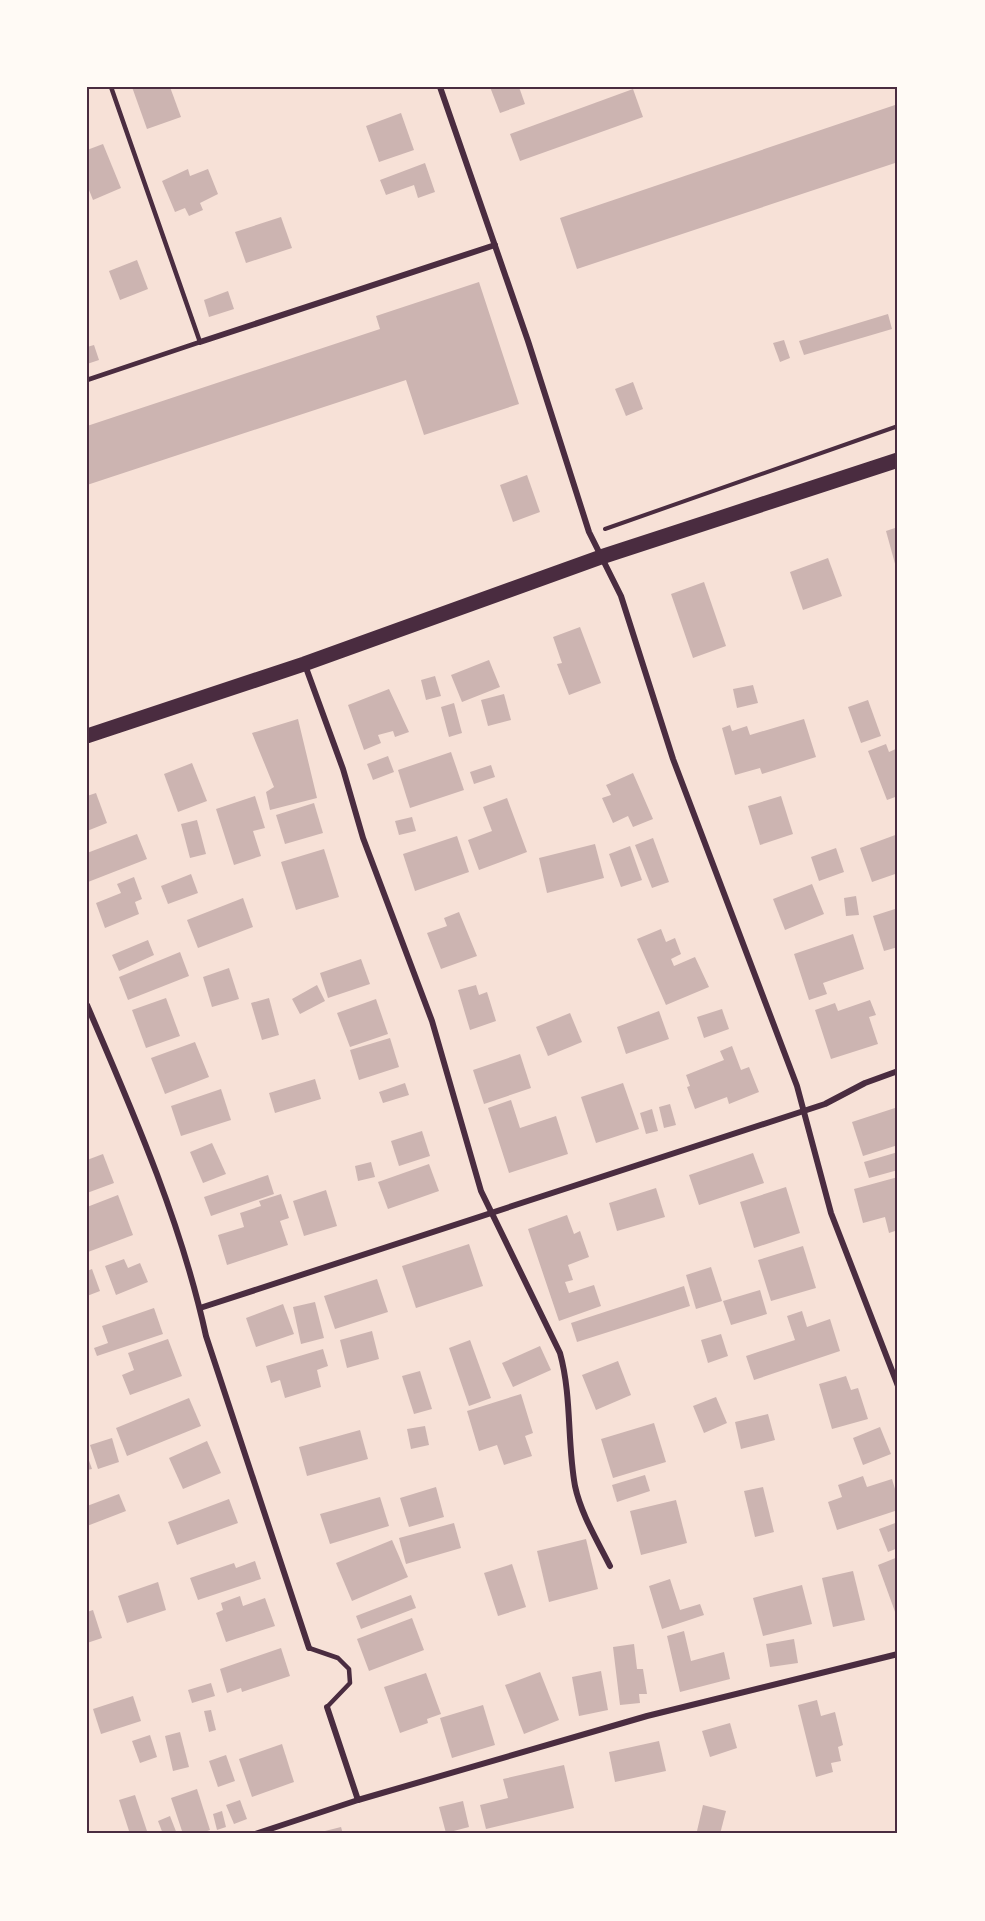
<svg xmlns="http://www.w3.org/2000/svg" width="985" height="1921" viewBox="0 0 985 1921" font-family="'DejaVu Sans',sans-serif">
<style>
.building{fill:#ccb4b1}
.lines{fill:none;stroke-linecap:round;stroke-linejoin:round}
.path{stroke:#4a2c40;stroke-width:4}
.service{stroke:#4a2c40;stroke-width:4.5}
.minor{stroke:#4a2c40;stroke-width:6}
.primary{stroke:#4a2c40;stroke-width:15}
.neatline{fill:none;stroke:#4a2c40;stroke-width:2}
</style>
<rect width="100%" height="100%" fill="#f7e1d7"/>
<!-- building -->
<g class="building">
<path d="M132,87h38l11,30 -34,12z"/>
<path d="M490,87h29l6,17 -25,9z"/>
<path d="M633,89l10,28 -123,44 -10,-27z"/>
<path d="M898,104v58l-321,107 -17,-51z"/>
<path d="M401,113l13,37 -35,12 -13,-36z"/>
<path d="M103,144l18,44 -28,12 -6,-15v-35z"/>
<path d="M425,163l10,29 -17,6 -4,-13 -28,10 -6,-15z"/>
<path d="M188,169l2,7 18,-7 10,25 -18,9 3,7 -14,6 -4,-8 -10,4 -13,-31z"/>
<path d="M281,217l11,31 -46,15 -11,-31z"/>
<path d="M137,260l11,29 -28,11 -11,-29z"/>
<path d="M479,282l40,122 -95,31 -18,-55 -319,105v-59l293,-97 -4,-13z"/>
<path d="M228,291l6,18 -25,8 -5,-17z"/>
<path d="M888,314l4,15 -88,26 -5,-14z"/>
<path d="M784,340l6,18 -10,4 -7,-19z"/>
<path d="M94,345l5,15 -12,4v-17z"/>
<path d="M633,382l10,27 -17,7 -11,-27z"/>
<path d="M527,475l13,37 -27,10 -13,-37z"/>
<path d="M898,527v44h-1l-11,-40z"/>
<path d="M828,558l14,38 -39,14 -13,-38z"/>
<path d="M704,582l22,64 -33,12 -22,-64z"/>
<path d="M580,627l21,56 -32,12 -12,-31 5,-1 -9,-26z"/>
<path d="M489,660l11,27 -38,15 -11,-27z"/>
<path d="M435,676l6,20 -15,4 -5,-20z"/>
<path d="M753,685l5,18 -21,5 -4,-19z"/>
<path d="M389,689l20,43 -14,5 -2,-6 -15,4 3,8 -17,7 -16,-45z"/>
<path d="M504,694l7,26 -23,6 -7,-26z"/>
<path d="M868,700l13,36 -20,7 -13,-36z"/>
<path d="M454,703l8,30 -13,4 -8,-30z"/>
<path d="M298,719l19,79 -47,12 -4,-18 8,-5 -22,-54z"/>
<path d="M804,719l12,38 -54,17 -2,-6 -25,7 -13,-47 8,-3 2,6 15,-5 3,9z"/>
<path d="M886,744l3,8 9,-4v48l-11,4 -19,-49z"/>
<path d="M451,752l13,38 -54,18 -12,-38z"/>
<path d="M388,756l6,16 -21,8 -6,-16z"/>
<path d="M192,763l15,38 -29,11 -14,-38z"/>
<path d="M491,765l4,12 -21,7 -4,-12z"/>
<path d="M633,773l20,46 -20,8 -5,-11 -15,7 -11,-25 9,-3 -5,-10z"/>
<path d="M96,793l11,30 -20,8v-35z"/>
<path d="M255,796l10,32 -12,3 8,25 -27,9 -18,-56z"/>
<path d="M781,796l12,38 -33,11 -12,-39z"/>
<path d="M507,798l20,54 -48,18 -11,-30 24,-9 -9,-24z"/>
<path d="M314,803l9,30 -38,11 -9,-29z"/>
<path d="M412,817l4,14 -17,4 -4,-14z"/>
<path d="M197,820l9,34 -16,4 -9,-34z"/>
<path d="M137,834l10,25 -59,23 -1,-29z"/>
<path d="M898,834v39l-26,9 -12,-34z"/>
<path d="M457,836l12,36 -54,19 -12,-37z"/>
<path d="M653,838l16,44 -17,6 -17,-43z"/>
<path d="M595,844l9,34 -57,15 -8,-35z"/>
<path d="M630,846l12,34 -21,7 -12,-33z"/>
<path d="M836,848l8,24 -25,9 -8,-24z"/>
<path d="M324,849l15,48 -43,13 -15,-48z"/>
<path d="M191,874l7,19 -30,11 -7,-18z"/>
<path d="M134,877l8,22 -7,3 4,12 -34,14 -9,-25 25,-10 -4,-9z"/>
<path d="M812,884l12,30 -39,16 -12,-31z"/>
<path d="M856,896l3,19 -13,1 -2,-18z"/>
<path d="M243,898l10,29 -55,21 -11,-28z"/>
<path d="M895,909l3,9v29l-14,4 -11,-35z"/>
<path d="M459,912l18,44 -36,13 -14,-36 20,-7 -3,-8z"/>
<path d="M661,929l5,13 9,-4 6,16 -10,5 3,7 21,-9 14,30 -43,18 -29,-66z"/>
<path d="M853,934l11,35 -41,14 4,11 -18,6 -15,-46z"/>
<path d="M148,940l6,15 -35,16 -7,-16z"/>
<path d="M180,952l9,24 -61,24 -9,-23z"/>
<path d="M361,959l9,25 -42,14 -8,-25z"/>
<path d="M229,968l10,31 -27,8 -9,-30z"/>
<path d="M317,985l8,16 -25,13 -8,-15z"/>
<path d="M476,985l3,10 8,-3 9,29 -26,9 -12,-40z"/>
<path d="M166,998l14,38 -34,12 -14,-38z"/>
<path d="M269,998l10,37 -17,5 -11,-37z"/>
<path d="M376,999l12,35 -38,13 -13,-34z"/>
<path d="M870,1000l6,15 -7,2 9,27 -47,15 -16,-49 20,-7 3,8z"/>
<path d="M722,1009l7,20 -25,9 -7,-21z"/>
<path d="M659,1011l10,28 -43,15 -9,-27z"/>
<path d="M570,1013l12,29 -34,14 -12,-29z"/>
<path d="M390,1038l9,29 -40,13 -9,-30z"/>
<path d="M195,1042l14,35 -44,17 -14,-36z"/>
<path d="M732,1046l9,24 8,-3 10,25 -30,12 -2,-7 -32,12 -8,-22 3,-1 -4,-11 38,-15 -4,-9z"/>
<path d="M520,1054l11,34 -47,16 -11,-34z"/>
<path d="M315,1079l6,20 -46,14 -6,-20z"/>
<path d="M405,1083l4,12 -26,8 -4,-11z"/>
<path d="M623,1083l16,46 -43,14 -15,-46z"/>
<path d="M221,1089l10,31 -50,16 -10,-30z"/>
<path d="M511,1100l9,28 36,-12 12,38 -59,19 -21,-65z"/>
<path d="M670,1104l6,21 -12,3 -5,-21z"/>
<path d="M898,1107v38l-35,11 -11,-34z"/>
<path d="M652,1109l6,22 -12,3 -6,-21z"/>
<path d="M422,1131l8,25 -31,10 -8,-25z"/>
<path d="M212,1143l14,31 -23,9 -13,-31z"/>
<path d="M898,1152v18l-29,8 -5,-16z"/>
<path d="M753,1153l11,30 -65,22 -10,-30z"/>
<path d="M103,1154l11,29 -27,10v-33z"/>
<path d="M371,1162l4,15 -17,4 -3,-15z"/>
<path d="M429,1164l10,27 -51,18 -10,-27z"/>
<path d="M268,1175l6,19 -63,22 -7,-19z"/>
<path d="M898,1177v53l-9,3 -4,-16 -22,6 -9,-34z"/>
<path d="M786,1187l14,46 -46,15 -14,-46z"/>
<path d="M656,1188l9,29 -48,14 -8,-28z"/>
<path d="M326,1190l11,36 -33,10 -11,-35z"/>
<path d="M281,1194l8,24 -9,3 8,24 -61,20 -9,-30 26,-8 -4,-14 21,-7 -2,-5z"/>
<path d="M118,1195l15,40 -45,17 -1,-45z"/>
<path d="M567,1215l7,19 6,-3 9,26 -21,8 5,15 -8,2 4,11 25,-8 7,21 -42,15 -31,-92z"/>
<path d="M469,1244l14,42 -67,22 -14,-42z"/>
<path d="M803,1246l13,42 -45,13 -13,-41z"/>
<path d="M124,1259l4,9 12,-5 8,19 -32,13 -11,-29z"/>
<path d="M711,1267l11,34 -26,8 -10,-34z"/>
<path d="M92,1269l8,22 -13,5v-25z"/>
<path d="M377,1279l11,33 -53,17 -11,-33z"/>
<path d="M684,1286l6,20 -113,36 -6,-19z"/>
<path d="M760,1290l7,24 -36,11 -8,-24z"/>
<path d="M315,1302l9,36 -23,6 -8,-37z"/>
<path d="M283,1304l11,30 -38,13 -10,-29z"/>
<path d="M154,1308l9,26 -66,22 -3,-8 14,-5 -6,-17z"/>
<path d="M802,1311l5,16 23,-8 10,32 -86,29 -8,-24 49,-16 -8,-24z"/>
<path d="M372,1331l7,28 -32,9 -7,-28z"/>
<path d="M721,1334l7,22 -20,7 -7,-23z"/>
<path d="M168,1339l14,37 -52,19 -8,-20 12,-5 -6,-17z"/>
<path d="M470,1340l21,58 -22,8 -20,-58z"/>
<path d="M540,1346l11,24 -38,17 -11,-24z"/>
<path d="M323,1349l5,17 -11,4 4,17 -36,11 -5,-18 -9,3 -5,-17z"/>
<path d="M618,1361l13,34 -35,15 -14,-35z"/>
<path d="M420,1371l12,38 -18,5 -12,-38z"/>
<path d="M846,1376l5,14 7,-2 10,31 -36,10 -13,-45z"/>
<path d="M521,1394l12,39 -8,3 7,20 -28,9 -7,-20 -18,6 -12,-40z"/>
<path d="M716,1397l11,26 -23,10 -11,-27z"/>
<path d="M189,1398l12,28 -74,30 -11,-28z"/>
<path d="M768,1414l7,26 -34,9 -6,-27z"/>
<path d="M654,1423l12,39 -53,16 -12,-39z"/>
<path d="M425,1426l4,19 -18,4 -4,-20z"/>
<path d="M880,1427l11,27 -28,11 -10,-27z"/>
<path d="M360,1430l8,29 -61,17 -8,-29z"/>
<path d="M112,1438l7,24 -21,7 -8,-24z"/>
<path d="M207,1441l14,32 -38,16 -14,-31z"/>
<path d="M87,1455l5,14 -5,1z"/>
<path d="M645,1475l5,16 -33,11 -5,-17z"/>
<path d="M863,1476l4,11 25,-8 6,20v11l-61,20 -9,-28 14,-5 -4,-12z"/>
<path d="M436,1487l8,30 -35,10 -9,-29z"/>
<path d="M763,1487l11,45 -19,5 -11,-46z"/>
<path d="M119,1494l7,17 -39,15v-20z"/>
<path d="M380,1497l9,29 -59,18 -10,-30z"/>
<path d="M229,1499l9,24 -61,22 -9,-23z"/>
<path d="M676,1500l11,43 -46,12 -11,-44z"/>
<path d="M898,1522v26l-10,4 -9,-23z"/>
<path d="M454,1523l7,25 -55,16 -7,-26z"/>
<path d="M586,1539l12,50 -49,13 -12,-51z"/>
<path d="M392,1540l16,37 -56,24 -16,-38z"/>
<path d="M898,1557v63l-20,-55z"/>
<path d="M255,1561l6,18 -63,21 -8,-22 44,-15 2,5z"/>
<path d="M512,1564l14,43 -28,9 -14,-43z"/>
<path d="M853,1571l12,49 -32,7 -11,-49z"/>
<path d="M670,1579l10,31 20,-6 4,11 -42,14 -13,-43z"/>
<path d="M158,1582l8,28 -39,13 -9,-27z"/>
<path d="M802,1585l10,39 -49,12 -10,-38z"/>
<path d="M411,1595l5,13 -55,21 -5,-13z"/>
<path d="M240,1596l3,10 22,-8 10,28 -49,16 -10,-29 7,-3 -2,-7z"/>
<path d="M93,1610l9,28 -15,5v-31z"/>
<path d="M412,1618l12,32 -55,21 -12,-32z"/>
<path d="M684,1631l7,30 33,-9 6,27 -50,13 -13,-56z"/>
<path d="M794,1639l4,24 -28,4 -4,-23z"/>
<path d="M634,1644l3,25h6l4,25h-8l1,9 -20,2 -7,-58z"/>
<path d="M281,1648l9,28 -48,16 -1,-4 -14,5 -7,-24z"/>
<path d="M601,1671l7,39 -29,6 -7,-39z"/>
<path d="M540,1672l19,48 -35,14 -19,-49z"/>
<path d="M426,1673l15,41 -14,5 1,4 -28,10 -16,-46z"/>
<path d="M211,1683l4,13 -23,7 -4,-13z"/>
<path d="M133,1696l8,25 -40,13 -8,-25z"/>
<path d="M817,1700l4,16 14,-4 8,33 -5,2 3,14 -10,2 2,9 -17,5 -18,-72z"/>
<path d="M483,1705l12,40 -43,13 -12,-40z"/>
<path d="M211,1710l5,20 -7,2 -5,-21z"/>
<path d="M730,1723l7,25 -27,9 -8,-26z"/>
<path d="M180,1732l9,35 -16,4 -8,-35z"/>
<path d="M150,1735l7,22 -17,6 -8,-22z"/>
<path d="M659,1741l7,30 -51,11 -6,-30z"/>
<path d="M282,1744l12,38 -42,15 -13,-38z"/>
<path d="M226,1755l9,26 -17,6 -9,-26z"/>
<path d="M564,1765l10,43 -88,21 -6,-24 28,-7 -5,-19z"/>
<path d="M197,1789l13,41 -11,4h-16l-12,-36z"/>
<path d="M135,1795l13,39h-18l-11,-34z"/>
<path d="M240,1800l7,19 -13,5 -8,-19z"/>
<path d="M463,1801l6,26 -23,6 -7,-26z"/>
<path d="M703,1805l23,6 -6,23 -23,-3z"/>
<path d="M222,1811l4,16 -9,3 -4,-16z"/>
<path d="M170,1816l7,18h-14l-5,-13z"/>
<path d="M341,1827l2,7h-26v-1z"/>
</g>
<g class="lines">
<!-- path -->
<path class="path" d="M605,529l293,-103"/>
<!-- service -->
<g class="service">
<path d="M87,380l113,-38 -89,-255"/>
<path d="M309,1648l29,10 11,11 1,14 -23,24"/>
</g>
<!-- minor -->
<g class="minor">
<path d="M440,87l88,254 61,191 32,64 52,163 124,327 34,127 67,173"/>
<path d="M200,342l295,-97"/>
<path d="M305,665l38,104 20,69 69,183 49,170 79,162c12,44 7,89 15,133 6,28 22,54 35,80"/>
<path d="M87,1005c46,107 94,216 119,331l103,312"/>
<path d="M200,1308l625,-204 40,-21 33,-12"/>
<path d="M327,1707l31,93"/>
<path d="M255,1834l103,-34 289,-84 251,-62"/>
</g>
<!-- primary -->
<path class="primary" d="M87,736l217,-72 297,-107 297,-97"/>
</g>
<!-- border -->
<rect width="985" height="1921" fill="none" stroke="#fffaf5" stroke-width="177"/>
<rect x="88" y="88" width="808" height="1744" class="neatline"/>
</svg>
